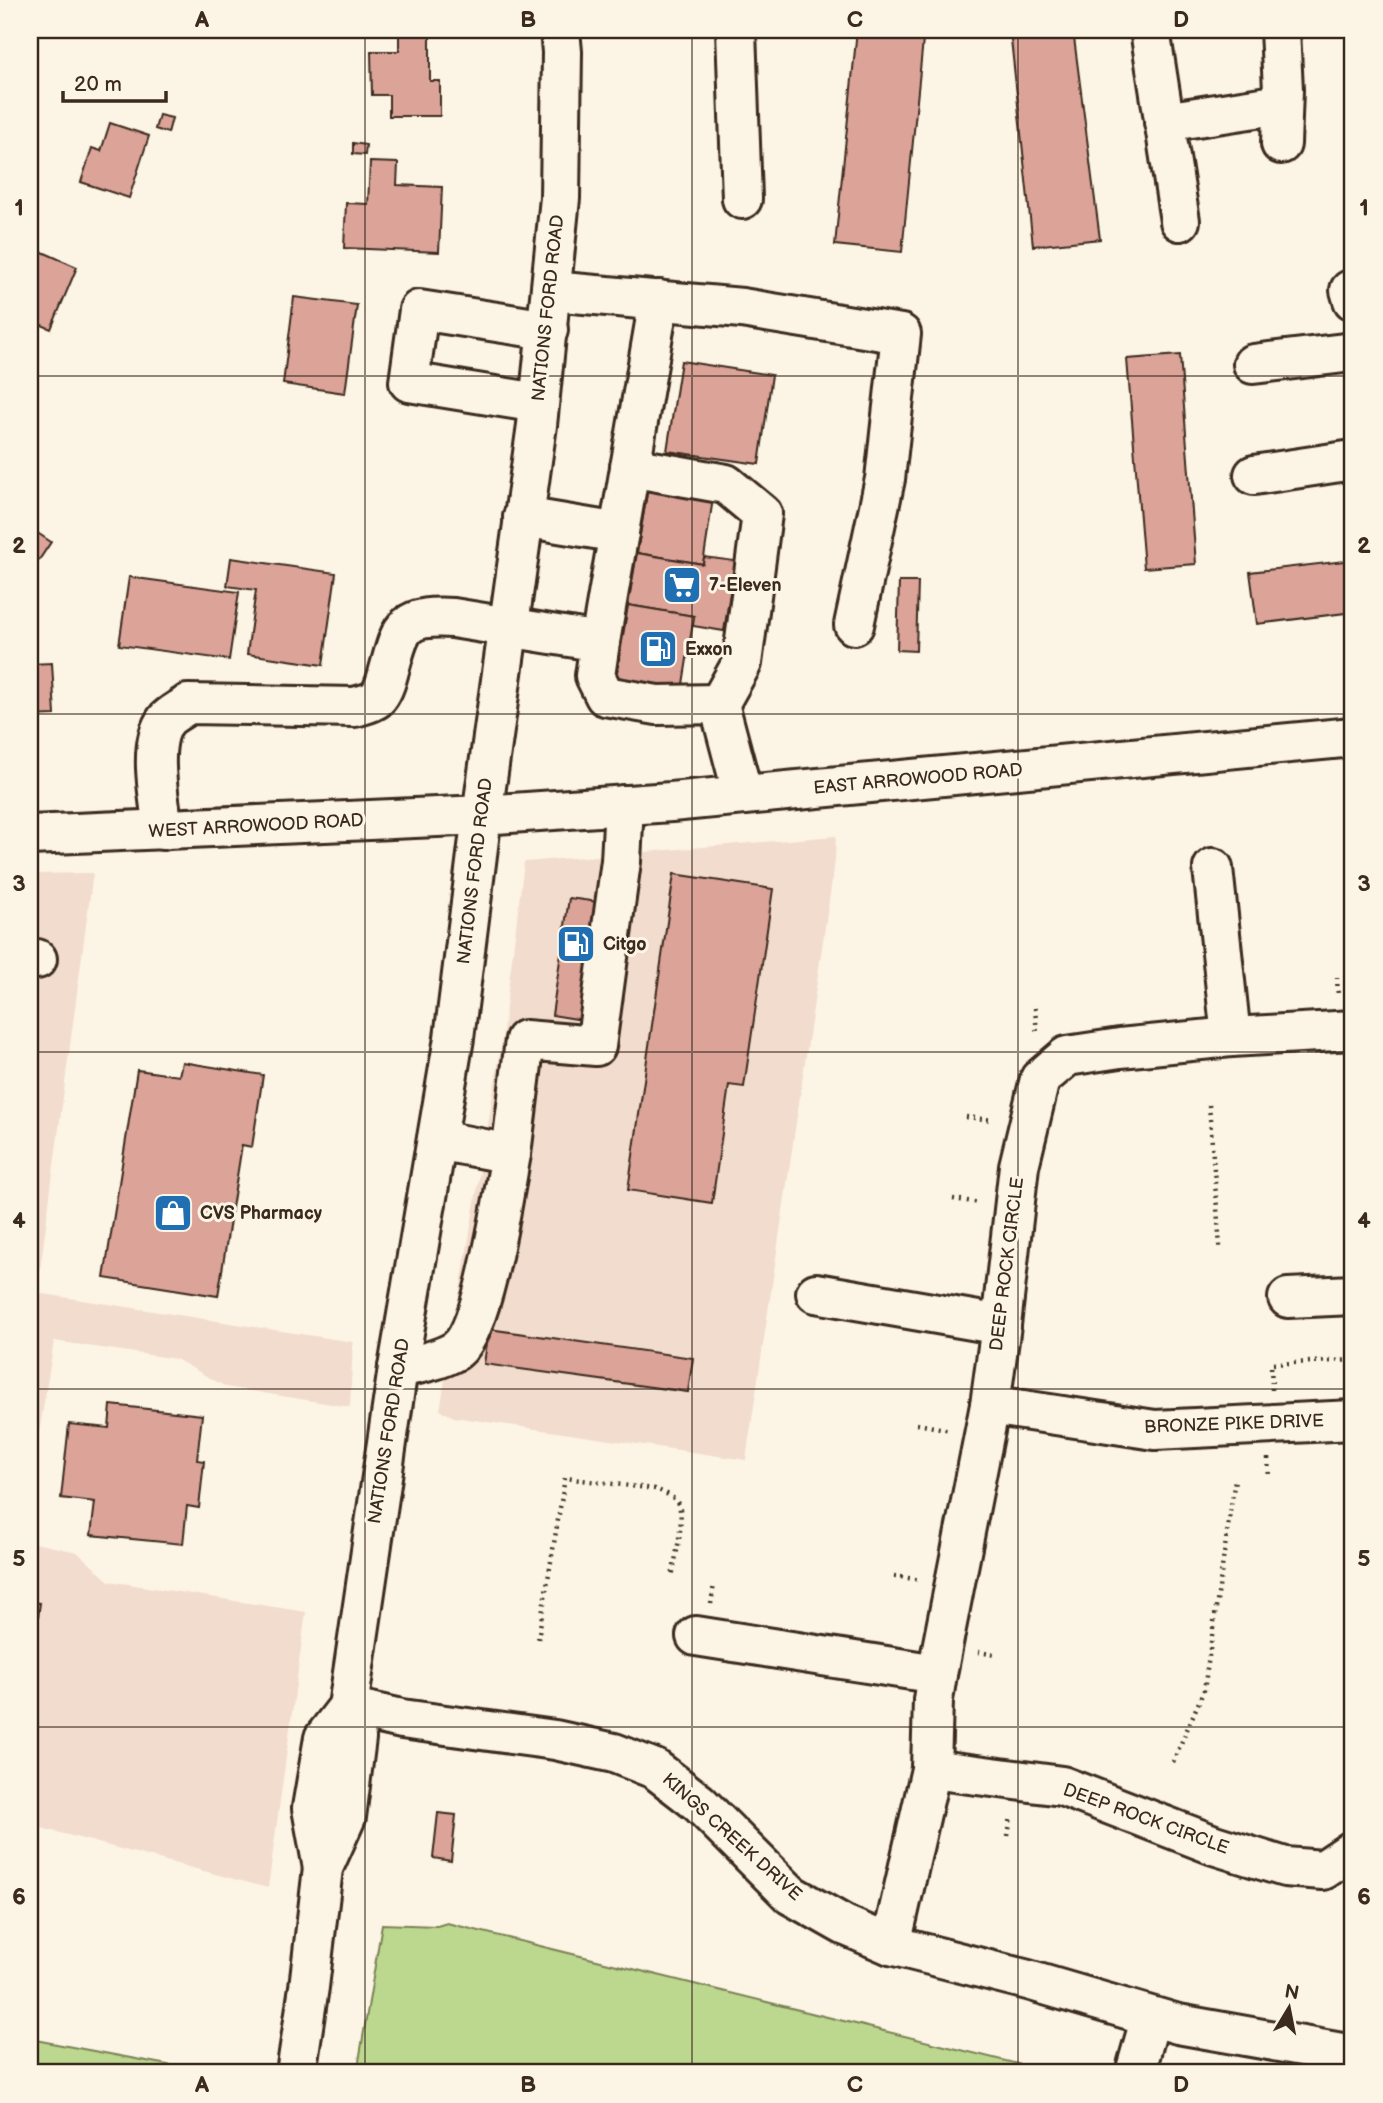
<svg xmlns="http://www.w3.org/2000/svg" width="1383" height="2103" viewBox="0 0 1383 2103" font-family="'Balsamiq Sans',sans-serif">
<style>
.built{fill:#f2dcce}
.green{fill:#bcd88f;stroke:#7c8156;stroke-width:2}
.building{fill:#dca399;stroke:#3b2a1e;stroke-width:2}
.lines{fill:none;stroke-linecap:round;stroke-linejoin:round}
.minor-casing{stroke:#3b2a1e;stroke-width:44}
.major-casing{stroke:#3b2a1e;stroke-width:44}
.path{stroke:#3b2a1e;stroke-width:4.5;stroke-dasharray:2 5;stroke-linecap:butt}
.minor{stroke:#fcf5e5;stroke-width:38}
.major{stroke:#fcf5e5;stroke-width:38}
.grid{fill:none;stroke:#3b2a1e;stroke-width:2;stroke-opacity:0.55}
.labels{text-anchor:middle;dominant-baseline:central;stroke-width:6;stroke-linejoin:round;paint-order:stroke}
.street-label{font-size:18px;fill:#3b2a1e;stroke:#fcf5e5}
.poi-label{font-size:18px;font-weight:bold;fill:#3b2a1e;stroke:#fcf5e5;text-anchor:start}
.neatline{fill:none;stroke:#3b2a1e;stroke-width:2.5}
.grid-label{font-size:23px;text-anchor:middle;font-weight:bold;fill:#3b2a1e}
</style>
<rect width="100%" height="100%" fill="#fcf5e5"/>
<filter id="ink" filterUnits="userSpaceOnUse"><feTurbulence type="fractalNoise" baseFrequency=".0143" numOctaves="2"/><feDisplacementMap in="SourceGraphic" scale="14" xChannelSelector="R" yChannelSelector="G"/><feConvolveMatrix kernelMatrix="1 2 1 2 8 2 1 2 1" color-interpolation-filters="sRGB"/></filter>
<g filter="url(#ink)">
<!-- built -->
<g class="built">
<path d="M836,836l-1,24 -89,600 -292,-43 -14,-7 61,-363 23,-185z"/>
<path d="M93,873l-56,420 316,49 -3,65 -124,-20 -50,-28 -122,-18 -24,148v-615z"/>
<path d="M30,1542l47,10 32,29 197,31 -38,276 -238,-63z"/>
</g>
<!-- green -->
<g class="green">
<path d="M447,1923l607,150h-697l25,-149 55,2z"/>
<path d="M30,2039l180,34h-180z"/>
</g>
<!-- building -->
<g class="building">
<path d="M857,30h67l-22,222 -67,-7z"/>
<path d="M1010,30h63l27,209 -67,7z"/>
<path d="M399,33h31v48h10v35h-51v-21h-17l-1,-44h28z"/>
<path d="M159,115l13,3 -4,15 -13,-4z"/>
<path d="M110,123l39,13 -20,62 -48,-16 11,-34 9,3z"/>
<path d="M353,143l13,2 -1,10 -12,-1z"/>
<path d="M370,162l28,1 -1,22 45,2 -3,65 -95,-4 2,-45 22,1z"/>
<path d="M38,250l39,17 -26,62 -21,-9v-50z"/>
<path d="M294,297l63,8 -12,88 -62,-9z"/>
<path d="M1180,355l16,209 -52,4 -17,-209z"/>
<path d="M681,361l91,14 -13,89 -92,-13z"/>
<path d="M649,481l65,11 -11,72 -66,-11z"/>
<path d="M30,528l21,14 -12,18 -9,-6z"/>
<path d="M637,553l66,11 1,-7 31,4 -11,70 -31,-5 1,-10 -66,-11z"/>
<path d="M231,558l105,15 -13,92 -76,-11 9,-64 -29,-4z"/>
<path d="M1353,560v52l-96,12 -7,-52z"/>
<path d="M129,577l110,15 -10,68 -110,-15z"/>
<path d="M899,582h19l-2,69 -19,-1z"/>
<path d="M628,605l66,11 -12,74 -66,-12z"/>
<path d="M52,663l3,52 -25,1v-52z"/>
<path d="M674,874l99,15 -29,198 -15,-2 -17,118 -84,-13z"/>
<path d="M569,898l37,5 -17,118 -37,-6z"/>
<path d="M182,1062l81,13 -11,72 -10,-2 -24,151 -114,-18 33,-208 42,6z"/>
<path d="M489,1329l204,29 -5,34 -204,-28z"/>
<path d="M111,1405l91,10 -5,45 7,1 -5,47 -12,-2 -4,38 -92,-9 4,-33 -34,-4 8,-74 40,4z"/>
<path d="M30,1602l10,1 -10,74z"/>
<path d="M438,1813l18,2 -5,46 -18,-3z"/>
</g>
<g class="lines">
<!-- minor casing -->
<g class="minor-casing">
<g id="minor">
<path d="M736,30l6,169"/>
<path d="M1150,30l30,191"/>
<path d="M1280,30l3,60 -2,54"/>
<path d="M1164,122l117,-18"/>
<path d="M1350,290l3,10"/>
<path d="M551,291l191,17 159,26 -16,145 -31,146"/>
<path d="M1253,364l100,-12"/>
<path d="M538,403l-129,-21 10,-72 129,20"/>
<path d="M630,467l96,17 36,30 -20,149 -23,41"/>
<path d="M1254,475l99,-15"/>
<path d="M523,517l96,16"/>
<path d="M600,642l-5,34 10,20 52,9 62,-1 24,91"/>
<path d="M163,830c-3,-29 -16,-85 3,-110 5,-6 16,-11 22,-16l167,3c6,-2 16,-4 21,-8 6,-5 10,-17 12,-25 13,-46 12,-59 65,-56l147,24 59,-342"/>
<path d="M1213,868l18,169"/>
<path d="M30,959h7"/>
<path d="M511,1154l14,-114 71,6 25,-185 3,-56"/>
<path d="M816,1293l185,32"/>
<path d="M1288,1298l65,-3"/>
<path d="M398,1368c19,-4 40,-7 57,-17 29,-19 49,-160 56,-197l-74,-14"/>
<path d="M990,1405l165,25 198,-10"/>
<path d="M696,1636l241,38"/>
<path d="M348,1707l54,12 153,21 59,13 41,16 44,34 92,92 53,30 47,20 137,35 150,44 175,31"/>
<path d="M931,1769l131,17 152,59 71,22 38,3 30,-20"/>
<path d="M323,1868l-11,-60 12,-70 24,-31"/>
<path d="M891,1945l40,-176 2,-69 4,-26 53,-269 11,-80 18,-159 21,-87 27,-23 53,-8 111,-11 122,-7"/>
<path d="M296,2073l13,-86 14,-119 23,-51 10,-79 -8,-31 50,-339 56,-330 28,-223 55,-390 23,-227 2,-146 -2,-22"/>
<path d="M1135,2073l16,-56"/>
</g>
</g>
<!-- major casing -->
<g class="major-casing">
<path id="major" d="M30,835l452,-20 189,-13 682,-65"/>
</g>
<!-- path -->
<g class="path">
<path d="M1337,977l1,20"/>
<path d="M1035,1008l2,27"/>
<path d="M1209,1105l11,142"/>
<path d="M966,1117l27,3"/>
<path d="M953,1199l27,4"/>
<path d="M1272,1390l-1,-26 82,-4"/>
<path d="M917,1424l34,6"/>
<path d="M1268,1458l1,20"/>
<path d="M894,1576l27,4"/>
<path d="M711,1604l3,-20"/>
<path d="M538,1639l27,-161 90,11c8,3 19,7 23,15 8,14 -4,58 -6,74"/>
<path d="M978,1652l19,3"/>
<path d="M1173,1762l31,-72 31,-211"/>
<path d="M1008,1836l3,-20"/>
</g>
<!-- minor -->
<use href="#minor" class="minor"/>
<!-- major -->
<use href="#major" class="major"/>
</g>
</g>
<!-- grid -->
<path class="grid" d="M365,30v2043M692,30v2043M1018,30v2043M30,376h1323M30,714h1323M30,1052h1323M30,1389h1323M30,1727h1323"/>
<!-- icons -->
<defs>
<g id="supermarket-square" transform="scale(2.0125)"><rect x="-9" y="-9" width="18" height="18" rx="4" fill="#1f6fb2" stroke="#fcf5e5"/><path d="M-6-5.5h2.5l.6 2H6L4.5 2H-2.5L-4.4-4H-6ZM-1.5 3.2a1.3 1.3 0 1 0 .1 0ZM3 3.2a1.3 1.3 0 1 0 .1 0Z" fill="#fff"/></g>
<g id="fuel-square" transform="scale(2.0125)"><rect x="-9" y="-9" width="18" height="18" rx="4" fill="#1f6fb2" stroke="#fcf5e5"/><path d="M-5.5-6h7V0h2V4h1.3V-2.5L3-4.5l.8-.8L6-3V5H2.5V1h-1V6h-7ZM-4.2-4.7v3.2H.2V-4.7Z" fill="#fff"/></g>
<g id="shop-square" transform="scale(2.0125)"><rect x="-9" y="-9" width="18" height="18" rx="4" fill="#1f6fb2" stroke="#fcf5e5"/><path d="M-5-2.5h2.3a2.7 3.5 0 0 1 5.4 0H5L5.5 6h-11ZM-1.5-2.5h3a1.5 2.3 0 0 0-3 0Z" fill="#fff"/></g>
</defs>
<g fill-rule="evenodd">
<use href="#supermarket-square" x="682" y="585"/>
<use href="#fuel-square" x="658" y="649"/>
<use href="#fuel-square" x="576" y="944"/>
<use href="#shop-square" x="173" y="1213"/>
</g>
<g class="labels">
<!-- street labels -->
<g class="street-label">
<text transform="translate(548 308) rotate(-84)">NATIONS FORD ROAD</text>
<text transform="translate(918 779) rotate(-5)">EAST ARROWOOD ROAD</text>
<text transform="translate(256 826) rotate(-3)">WEST ARROWOOD ROAD</text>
<text transform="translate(475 871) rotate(-83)">NATIONS FORD ROAD</text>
<text transform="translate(1007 1264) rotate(-83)">DEEP ROCK CIRCLE</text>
<text transform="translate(1234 1424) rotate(-2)">BRONZE PIKE DRIVE</text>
<text transform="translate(389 1431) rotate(-81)">NATIONS FORD ROAD</text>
<text transform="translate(1146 1819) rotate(20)">DEEP ROCK CIRCLE</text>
<text transform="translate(732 1837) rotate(42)">KINGS CREEK DRIVE</text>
</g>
<!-- poi labels -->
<g class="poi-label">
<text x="709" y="585">7-Eleven</text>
<text x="685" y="649">Exxon</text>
<text x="603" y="944">Citgo</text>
<text x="200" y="1213">CVS Pharmacy</text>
</g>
</g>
<!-- margin -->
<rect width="1383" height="2103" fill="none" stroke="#fcf5e5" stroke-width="77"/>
<!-- north arrow -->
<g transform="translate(1289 2008) rotate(10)" stroke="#fcf5e5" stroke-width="5" paint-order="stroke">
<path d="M0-5L12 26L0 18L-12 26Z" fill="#3b2a1e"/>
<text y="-10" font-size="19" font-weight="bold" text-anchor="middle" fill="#3b2a1e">N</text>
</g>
<!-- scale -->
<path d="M63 91v10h103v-10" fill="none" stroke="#3b2a1e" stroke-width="3.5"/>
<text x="74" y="91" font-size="21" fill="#3b2a1e" stroke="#fcf5e5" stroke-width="5" paint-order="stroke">20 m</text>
<rect x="38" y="38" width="1306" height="2026" class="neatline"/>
<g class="grid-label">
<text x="202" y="27">A</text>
<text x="528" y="27">B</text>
<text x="855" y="27">C</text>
<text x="1181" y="27">D</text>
<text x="19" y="215">1</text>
<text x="1364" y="215">1</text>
<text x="19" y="553">2</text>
<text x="1364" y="553">2</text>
<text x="19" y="891">3</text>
<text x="1364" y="891">3</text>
<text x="19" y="1228">4</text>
<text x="1364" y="1228">4</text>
<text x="19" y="1566">5</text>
<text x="1364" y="1566">5</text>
<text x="19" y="1904">6</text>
<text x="1364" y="1904">6</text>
<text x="202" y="2092">A</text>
<text x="528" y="2092">B</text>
<text x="855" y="2092">C</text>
<text x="1181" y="2092">D</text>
</g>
</svg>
